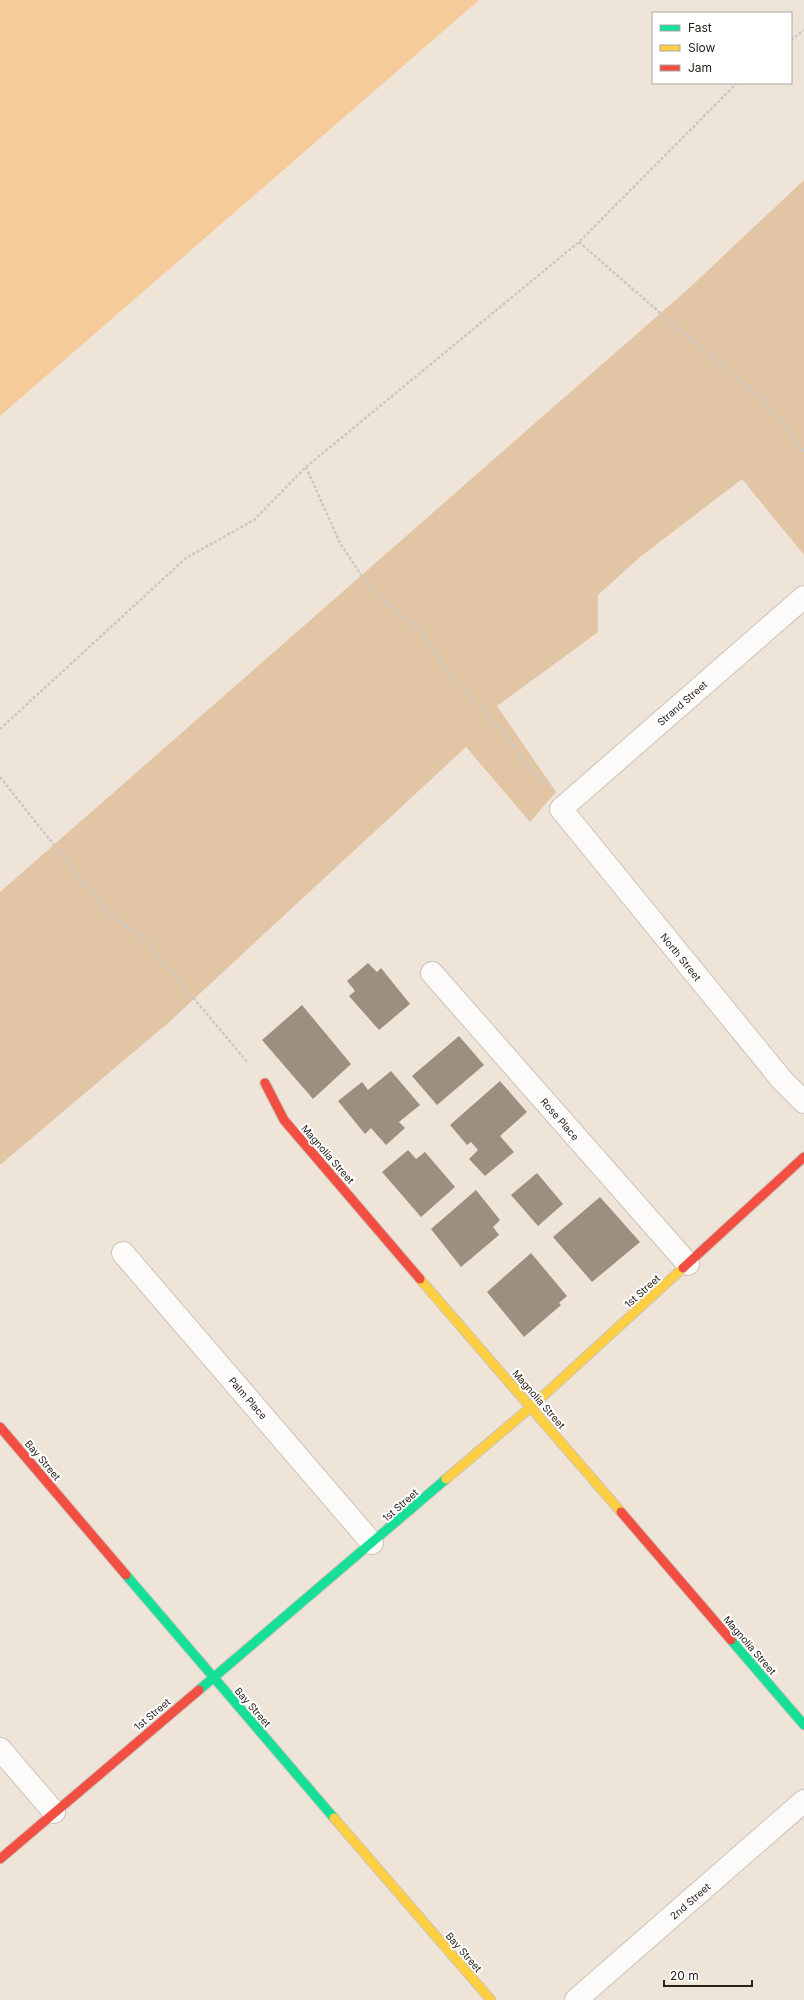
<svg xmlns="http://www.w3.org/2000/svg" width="804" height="2000" viewBox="0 0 804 2000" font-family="Inter,sans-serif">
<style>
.green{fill:#e2c5a5}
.water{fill:#f6cb9a}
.building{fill:#9b8f80}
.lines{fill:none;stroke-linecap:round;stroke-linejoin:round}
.street-casing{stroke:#cbc3ba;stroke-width:24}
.fast-casing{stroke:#cbc3ba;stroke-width:11}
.slow-casing{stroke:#cbc3ba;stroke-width:11}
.jam-casing{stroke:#cbc3ba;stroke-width:11}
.path{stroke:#ccc8c3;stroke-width:2.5;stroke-dasharray:3 2;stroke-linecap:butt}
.street{stroke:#fdfbf9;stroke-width:22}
.fast{stroke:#16e098;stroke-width:9}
.slow{stroke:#ffcf43;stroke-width:9}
.jam{stroke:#f24e42;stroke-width:9}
.labels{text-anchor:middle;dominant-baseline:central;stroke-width:4;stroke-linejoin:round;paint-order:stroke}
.street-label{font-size:10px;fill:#29211a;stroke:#fff}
</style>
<rect width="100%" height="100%" fill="#efe4d8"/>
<!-- green -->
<path class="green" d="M804,180v375l-62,-76 -102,78 -42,38v37l-101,74 59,86 -26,30 -64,-75 -298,276 -168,142v-273l687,-602z"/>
<!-- water -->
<path class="water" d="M0,0h479l-479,416z"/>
<!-- building -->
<g class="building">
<path d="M368,963l9,9 4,-4 29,36 -31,26 -30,-34 6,-5 -8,-10z"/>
<path d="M302,1005l49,59 -38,35 -51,-59z"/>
<path d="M459,1036l25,29 -47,40 -25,-29z"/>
<path d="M391,1071l29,34 -21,17 6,6 -19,17 -15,-17 -6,6 -27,-33 24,-19 6,8z"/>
<path d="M500,1081l27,31 -27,24 14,16 -29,24 -16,-17 9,-9 -7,-8 -4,3 -17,-20z"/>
<path d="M408,1150l8,9 9,-7 30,35 -34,30 -39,-45z"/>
<path d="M537,1173l26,31 -25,22 -27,-31z"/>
<path d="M476,1190l24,30 -7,7 6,8 -38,32 -30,-38z"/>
<path d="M600,1197l40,45 -48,40 -39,-45z"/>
<path d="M531,1253l36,43 -8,7 2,2 -37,32 -37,-45z"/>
</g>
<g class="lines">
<!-- street casing -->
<g class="street-casing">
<g id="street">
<path d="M804,597l-243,212 221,271 22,22"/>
<path d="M432,973l256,291"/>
<path d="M123,1253l249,290"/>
<path d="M0,1749l54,63"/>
<path d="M576,2000l228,-199"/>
</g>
</g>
<!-- fast casing -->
<g class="fast-casing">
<g id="fast">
<path d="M126,1575l208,243"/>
<path d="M731,1640l73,85"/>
<path d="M199,1690l247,-211"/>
</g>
</g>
<!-- slow casing -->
<g class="slow-casing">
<g id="slow">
<path d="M420,1279l201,233"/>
<path d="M446,1479l85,-72 152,-139"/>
<path d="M334,1818l157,182"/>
</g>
</g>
<!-- jam casing -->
<g class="jam-casing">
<g id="jam">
<path d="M265,1083l19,37 136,159"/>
<path d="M683,1268l121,-111"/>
<path d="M0,1427l126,148"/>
<path d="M621,1512l110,128"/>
<path d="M0,1859l199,-169"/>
</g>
</g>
<!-- path -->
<g class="path">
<path d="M791,40l13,-10"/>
<path d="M579,242l95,83 87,73 43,54"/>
<path d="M306,467l34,76 29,44 50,44 31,44 56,60 39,53"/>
<path d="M0,729l186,-171 68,-38 52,-53 273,-225 158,-159"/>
<path d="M0,777l107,135 37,27 104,124"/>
</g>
<!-- street -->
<use href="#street" class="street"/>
<!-- fast -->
<use href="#fast" class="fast"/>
<!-- slow -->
<use href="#slow" class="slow"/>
<!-- jam -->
<use href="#jam" class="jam"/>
</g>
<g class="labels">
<!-- street labels -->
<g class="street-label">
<text transform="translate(682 703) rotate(-41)">Strand Street</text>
<text transform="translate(681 957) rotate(51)">North Street</text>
<text transform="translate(560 1119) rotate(49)">Rose Place</text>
<text transform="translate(328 1154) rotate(49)">Magnolia Street</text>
<text transform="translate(642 1291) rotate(-42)">1st Street</text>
<text transform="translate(248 1398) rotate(49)">Palm Place</text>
<text transform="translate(539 1399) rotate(49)">Magnolia Street</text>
<text transform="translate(43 1460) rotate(50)">Bay Street</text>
<text transform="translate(400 1505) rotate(-41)">1st Street</text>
<text transform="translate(750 1645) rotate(49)">Magnolia Street</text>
<text transform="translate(253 1707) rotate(49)">Bay Street</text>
<text transform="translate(152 1714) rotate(-40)">1st Street</text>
<text transform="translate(690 1901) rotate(-41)">2nd Street</text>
<text transform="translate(464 1952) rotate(49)">Bay Street</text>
</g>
</g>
<!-- legend -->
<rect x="652" y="12" width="140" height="72" fill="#ffffff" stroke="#a9a6a3"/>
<rect x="660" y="25" width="20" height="6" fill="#16e098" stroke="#a9a6a3"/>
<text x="688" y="32" font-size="12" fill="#29211a">Fast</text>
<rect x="660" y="45" width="20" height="6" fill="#ffcf43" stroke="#a9a6a3"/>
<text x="688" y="52" font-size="12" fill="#29211a">Slow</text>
<rect x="660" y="65" width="20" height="6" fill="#f24e42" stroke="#a9a6a3"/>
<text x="688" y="72" font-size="12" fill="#29211a">Jam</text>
<!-- scale -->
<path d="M664 1980v6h88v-6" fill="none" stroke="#29211a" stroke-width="2"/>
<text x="670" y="1980" font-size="12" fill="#29211a" stroke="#ffffff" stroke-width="3" paint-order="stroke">20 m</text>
</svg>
